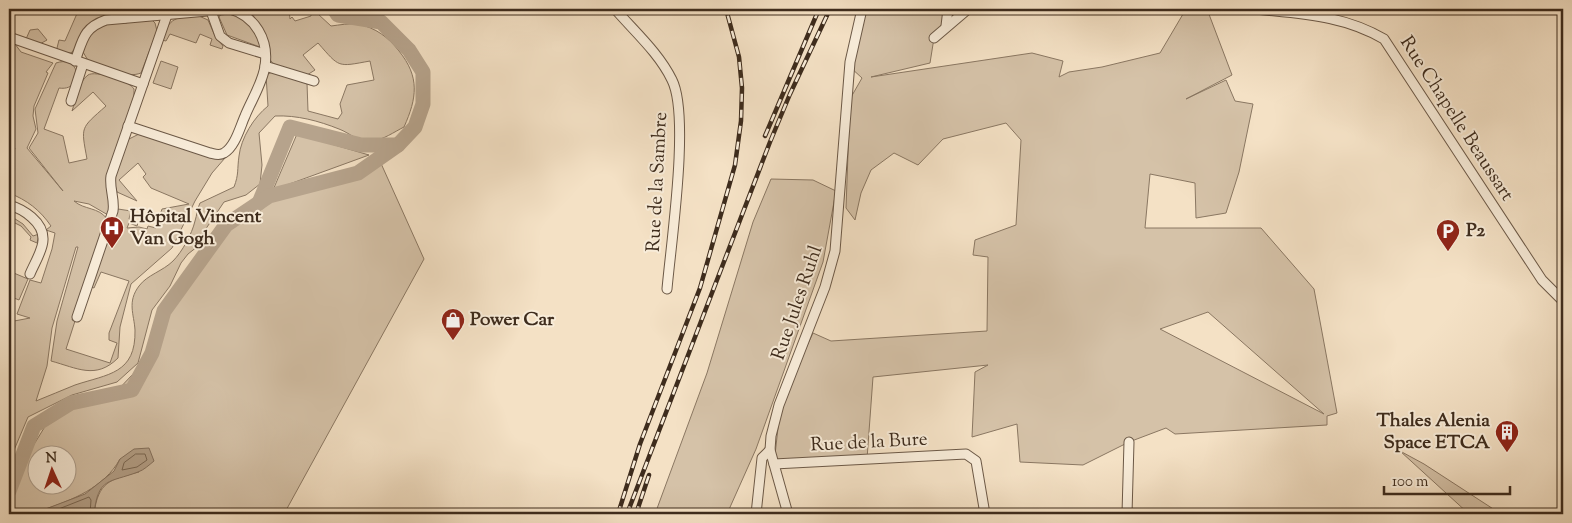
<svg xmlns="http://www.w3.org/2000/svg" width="1572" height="523" viewBox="0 0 1572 523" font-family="'Sorts Mill Goudy',serif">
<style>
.green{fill:#d5c2a8;stroke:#8a7762;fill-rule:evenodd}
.water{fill:#b6a38c;stroke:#867360}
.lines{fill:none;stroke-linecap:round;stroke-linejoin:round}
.shore{stroke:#7a6854;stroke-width:1}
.river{stroke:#b6a38c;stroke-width:15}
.minor-casing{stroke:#6c5947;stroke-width:11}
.minor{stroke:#f8ecd9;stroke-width:9}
.rail-casing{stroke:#3e2c1d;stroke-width:4.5}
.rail{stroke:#f8ecd9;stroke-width:2.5;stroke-dasharray:8;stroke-linecap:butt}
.labels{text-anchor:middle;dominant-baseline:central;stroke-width:4;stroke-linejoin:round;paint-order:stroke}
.street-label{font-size:19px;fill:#3e2c1d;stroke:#f8ecd9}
.poi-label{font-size:19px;font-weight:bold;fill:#3e2c1d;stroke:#f8ecd9;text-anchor:start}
</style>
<rect width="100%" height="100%" fill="#f4e1c5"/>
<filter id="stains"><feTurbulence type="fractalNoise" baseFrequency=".004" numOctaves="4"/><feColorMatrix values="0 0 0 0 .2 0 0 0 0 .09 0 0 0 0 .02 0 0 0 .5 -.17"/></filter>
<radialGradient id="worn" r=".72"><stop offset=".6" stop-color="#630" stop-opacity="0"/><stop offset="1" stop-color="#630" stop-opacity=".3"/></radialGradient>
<!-- green -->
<g class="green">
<path d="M79,9h44c-9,9 -22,7 -33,14 -10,8 -10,22 -19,30l-11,-1 -3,-4 2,-8 6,1z"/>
<path d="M249,9h40l1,10 2,-2 3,4 16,-5v-7h7v5l13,12c8,-1 19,-3 27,-2 18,4 30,13 41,27 21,26 18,47 5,76 -10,5 -21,13 -32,14 -13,2 -22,-8 -33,-12 -20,-8 -42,-14 -64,-13l-16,17 3,32 -2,19 -14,11 -22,7 -21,31 -1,10 -14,11 -7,9 -11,23 -18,24 -14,53 -21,19 -45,13 -44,22 -19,45v-140l21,-4 -13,-4 13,-34 11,3 11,-34 3,-16 -9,-3 5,-4c-11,-16 -24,-26 -42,-33v-25l6,-20 -6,-3v-103l6,2 6,8 32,11 -7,9 2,1 -14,33 -1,10 3,13 -9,19 36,43 -34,-43 9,-15 -3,-24 21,-46c26,-9 28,29 3,25l-15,41 19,7 6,27 18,-4c-6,-33 -7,-30 19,-53l-13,-14 -21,19c4,-11 6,-29 16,-36 7,-5 42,6 46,14 0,1 0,7 0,8l-27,79c-1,16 4,22 1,39l-19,-11 -15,-3c10,9 25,6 33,18l-35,101 3,1 -9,28 44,14 7,-20 -8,-3v-7l20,-52 -28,-9 -7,16 -3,-1 27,-78 13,2 -2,8 9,4 -1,3 -8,-3 -2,5 12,-1 8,2 1,-3 8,2 6,-19 27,-5 -38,-16 -8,-11 3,-3 -8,-11 -19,17 18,21 -20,-9 -4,-13 14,-39 12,-6 7,1 68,23h11l-13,15 -17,28 -23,47 -41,36 -11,43 -2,31c-22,22 -41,10 -67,3l6,-40 21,-74h-2l-24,81 -5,38 -11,35c13,-5 26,-11 39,-16 33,-11 61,-11 60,-55 -1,-16 -8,-28 4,-44 8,-11 24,-15 34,-25 9,-9 19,-27 22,-40 2,-6 2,-12 5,-18l34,-16c5,-13 3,-17 5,-31 2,-18 15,-39 29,-50l-2,-31 8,-4 33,12 1,28 30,8 4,-6 -2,-9 7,-19 27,-5 -4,-19c-33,6 -30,7 -52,-18l-15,12 12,15 -8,5c-42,-13 -35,-5 -46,-46 -2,-8 -9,-13 -12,-20z"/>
<path d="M863,9h110l-39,29 -4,25 -59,14 161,-24 31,8 -4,16 10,-5 33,-5 58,-14 26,-44h21l25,66 -46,24 40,-19 9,21 18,3 -14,68 -13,41 -30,5 -1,-35 -45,-9 -5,54h116l53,61 23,124 -10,3v9l-152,9 -9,-6 -37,14 -46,23 -63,-3 -3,-38 -45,13 3,-65 13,-7 -115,12 -6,82 -93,5 7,-63 32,-68 18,8 156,-10 1,-74 -15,-2 2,-15 41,-15 5,-85 -15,-17 -63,16 -25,26 -24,-12 -23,17 -10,23 -6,27 -9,-12 4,-109 12,-21 -12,-11zM1208,312l116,102 -164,-85z"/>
<path d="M229,13c15,4 31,17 31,34l-33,-12 -8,-18 2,-3z"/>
<path d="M199,16l9,4 7,16 8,10 -1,3 -12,-4 2,-6 -12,-5 -4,9 -26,-9 -4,7 -4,-1c8,-24 13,-22 37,-24z"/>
<path d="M152,20l3,3 2,8 -16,42c-15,6 -36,-6 -52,-11l-6,-10c9,-36 39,-29 69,-32z"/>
<path d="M38,29l9,11 -9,5 -12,-6 4,-9z"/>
<path d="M161,61l17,6 -7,22 -18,-6z"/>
<path d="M297,134l72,21 -96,35z"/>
<path d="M379,159l45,100 -140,255h-190c4,-32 16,-35 45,-42l-19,-13c-16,29 -48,41 -77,51l-2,4h-32v-23l5,-14 38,-62 62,-21 38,-40 12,-43 56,-77 49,-38 56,-13zM38,456h30v30h-30z"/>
<path d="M771,179l42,1 23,11 -13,71 -67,187 -29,65h-72l52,-141 46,-151z"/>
<path d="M9,215l14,9 10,12 6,-2 -2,9 -7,-3 1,-3 -10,-11 -12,-6z"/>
<path d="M9,271l19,8 -9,21 -10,-4z"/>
<path d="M1400,451l24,13 77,50h-32z"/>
</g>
<!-- water -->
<path class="water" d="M149,448l5,13c-5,4 -10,9 -16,11 -29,11 -40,5 -44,42h-53l2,-4 42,-16 29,-23 6,-12 14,-10z"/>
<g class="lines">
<!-- shore -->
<g class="shore">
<path d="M136,454h9l2,6 -10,7 -15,3 2,-7z"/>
<path d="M46,514l43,-17 2,3 -1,14"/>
</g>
<!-- river -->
<g class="river">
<path d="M259,203l31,-76 71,18h37"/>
<path d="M9,491l25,-65 37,-23 61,-13 20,-37 12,-42 62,-86 43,-29 89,-23 40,-28 17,-18 8,-23v-32l-14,-22 -28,-28 -43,-7 -4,-6"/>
</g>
<!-- minor casing -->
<g class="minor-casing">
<g id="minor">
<path d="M615,9c19,22 44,44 57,71 18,36 -1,163 -5,209"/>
<path d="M1255,9c47,5 88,6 129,30l158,241 21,21"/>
<path d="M211,11l9,25 9,7 36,11"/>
<path d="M125,18l3,-9"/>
<path d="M946,26l2,-17"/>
<path d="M9,37l134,47"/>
<path d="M934,38l34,-29"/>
<path d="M75,61c8,-21 8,-33 31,-41l124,-11c25,7 39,31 35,57 -2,16 -14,35 -20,50 -5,11 -10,31 -21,37 -5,3 -9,1 -14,0l-82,-27"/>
<path d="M265,66l49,15"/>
<path d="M71,101l12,-37"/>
<path d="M9,205c14,4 35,17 34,35 0,10 -9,24 -13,34"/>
<path d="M77,317l36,-106c2,-12 -4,-23 -2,-35l56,-161"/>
<path d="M774,464l192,-10 10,7 9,53"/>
<path d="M756,514l6,-56 8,-8"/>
<path d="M788,514l-18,-64 1,-14 8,-31 46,-118 10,-36 15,-189 12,-53"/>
<path d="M1127,514l2,-72"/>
</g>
</g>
<!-- minor -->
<use href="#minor" class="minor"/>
<!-- rail casing -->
<g class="rail-casing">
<g id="rail">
<path d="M765,136l54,-127"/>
<path d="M618,514l22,-70 60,-156 35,-123 6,-44 1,-33 -3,-31 -13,-48"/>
<path d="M627,514l143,-372 20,-48 40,-85"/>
<path d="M636,514l13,-39"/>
</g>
</g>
<!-- rail -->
<use href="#rail" class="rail"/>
</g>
<!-- icons -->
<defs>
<g id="hospital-pin" transform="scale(1.25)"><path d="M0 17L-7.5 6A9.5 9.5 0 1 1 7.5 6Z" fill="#8f2418" stroke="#f8ecd9"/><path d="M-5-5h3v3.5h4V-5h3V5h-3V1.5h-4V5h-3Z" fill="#fff"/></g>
<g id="parking-pin" transform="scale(1.25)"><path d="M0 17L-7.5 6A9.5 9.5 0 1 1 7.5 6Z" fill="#8f2418" stroke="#f8ecd9"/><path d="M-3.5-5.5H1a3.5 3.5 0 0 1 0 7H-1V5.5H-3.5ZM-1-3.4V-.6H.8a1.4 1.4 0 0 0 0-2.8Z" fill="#fff"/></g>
<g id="shop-pin" transform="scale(1.25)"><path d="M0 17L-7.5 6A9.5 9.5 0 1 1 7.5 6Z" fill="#8f2418" stroke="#f8ecd9"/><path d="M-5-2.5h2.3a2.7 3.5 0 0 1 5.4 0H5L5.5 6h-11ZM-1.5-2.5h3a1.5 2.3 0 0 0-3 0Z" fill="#fff"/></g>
<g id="building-pin" transform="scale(1.25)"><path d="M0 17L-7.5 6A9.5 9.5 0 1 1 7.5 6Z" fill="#8f2418" stroke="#f8ecd9"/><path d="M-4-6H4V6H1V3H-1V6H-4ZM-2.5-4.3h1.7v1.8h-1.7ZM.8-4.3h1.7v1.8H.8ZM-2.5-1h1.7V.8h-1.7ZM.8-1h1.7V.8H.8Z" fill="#fff"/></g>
</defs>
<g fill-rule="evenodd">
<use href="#hospital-pin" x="112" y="228"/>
<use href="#parking-pin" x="1448" y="231"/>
<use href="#shop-pin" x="453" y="320"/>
<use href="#building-pin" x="1507" y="432"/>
</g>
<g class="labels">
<!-- street labels -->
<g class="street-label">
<text transform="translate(1456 119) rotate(57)">Rue Chapelle Beaussart</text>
<text transform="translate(658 182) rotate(-87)">Rue de la Sambre</text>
<text transform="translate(798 303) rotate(-71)">Rue Jules Ruhl</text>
<text transform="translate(869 443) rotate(-3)">Rue de la Bure</text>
</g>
<!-- poi labels -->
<g class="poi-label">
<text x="130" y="217">Hôpital Vincent<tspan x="130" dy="22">Van Gogh</tspan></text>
<text x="1466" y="231">P2</text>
<text x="470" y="320">Power Car</text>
<text x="1490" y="421" text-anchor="end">Thales Alenia<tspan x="1490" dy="22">Space ETCA</tspan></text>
</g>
</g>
<!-- margin -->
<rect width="1572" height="523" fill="none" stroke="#f4e1c5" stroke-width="30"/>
<rect x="10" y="10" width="1552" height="503" fill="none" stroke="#3e2c1d" stroke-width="2.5"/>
<rect x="15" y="15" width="1542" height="493" fill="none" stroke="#3e2c1d"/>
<!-- north arrow -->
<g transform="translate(52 470) rotate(357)"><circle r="24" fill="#f8ecd9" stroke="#ae9f8e"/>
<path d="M0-4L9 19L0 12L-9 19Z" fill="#8f2418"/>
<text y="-8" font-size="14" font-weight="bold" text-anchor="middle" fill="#3e2c1d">N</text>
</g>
<!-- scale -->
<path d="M1384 486v8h126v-8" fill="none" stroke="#3e2c1d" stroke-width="2.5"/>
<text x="1392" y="486" font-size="15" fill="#3e2c1d" stroke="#f8ecd9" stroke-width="4" paint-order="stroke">100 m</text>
<rect width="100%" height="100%" filter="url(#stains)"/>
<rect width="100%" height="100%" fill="url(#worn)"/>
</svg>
